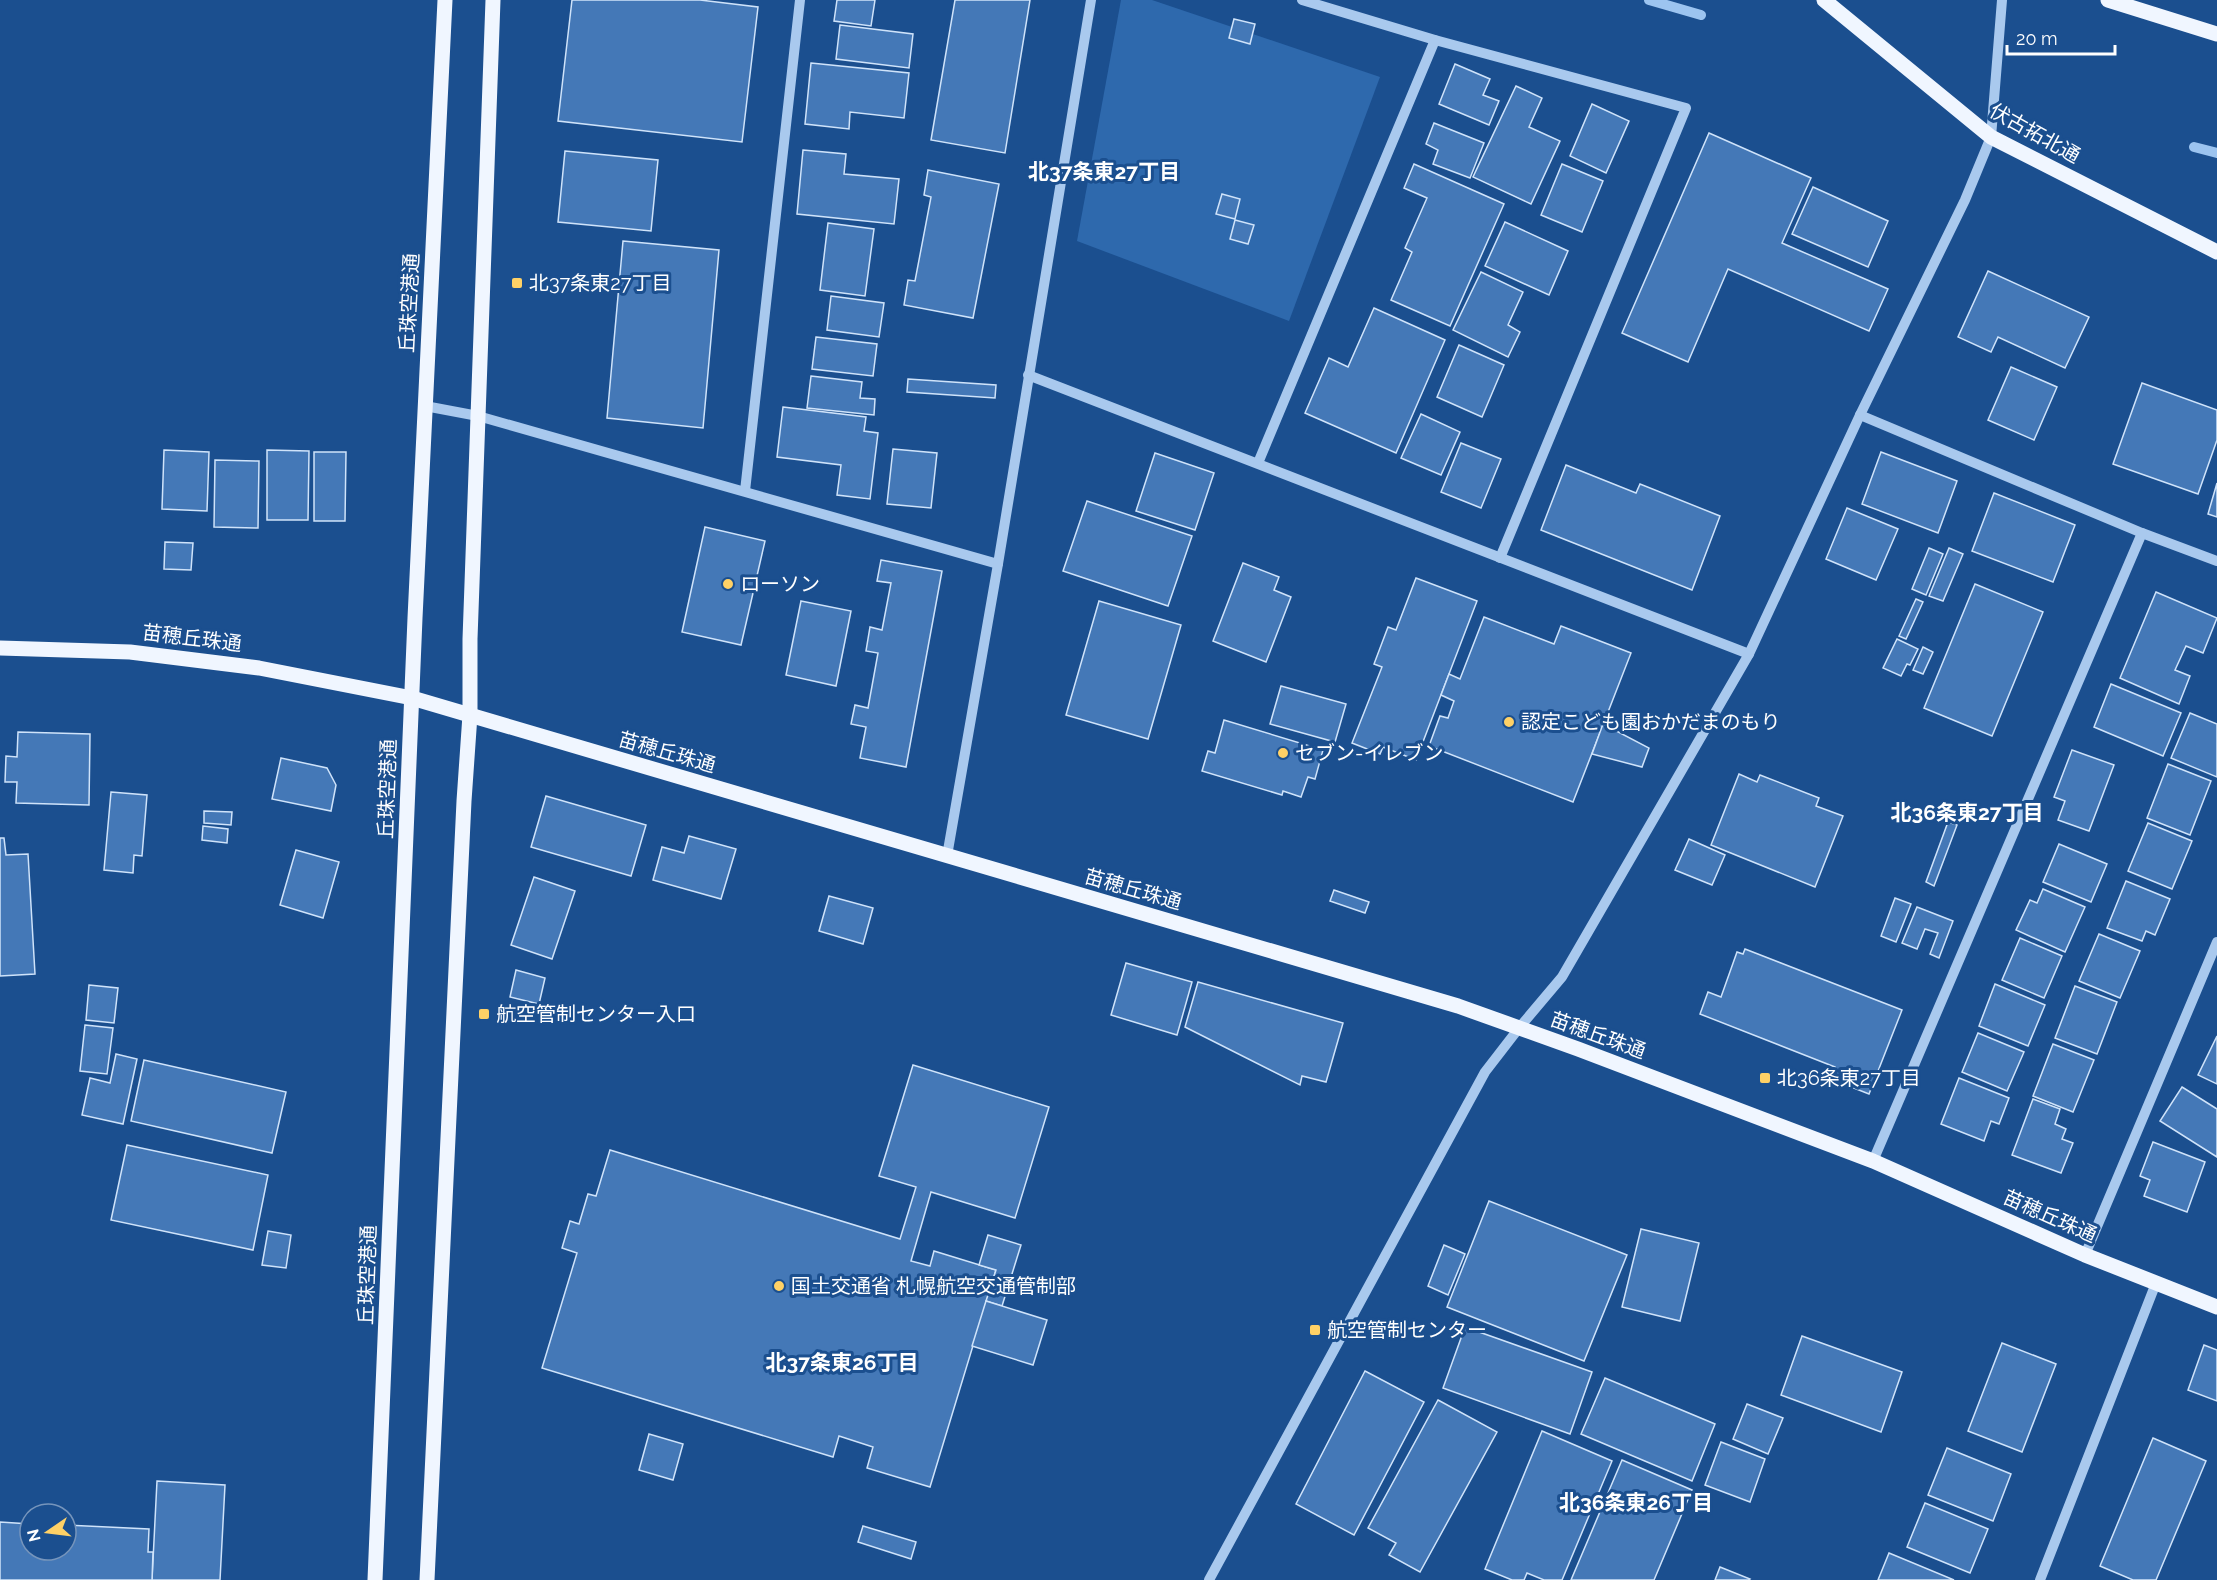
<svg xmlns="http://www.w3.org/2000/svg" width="2217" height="1580" viewBox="0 0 2217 1580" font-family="Raleway,'Noto Sans JP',sans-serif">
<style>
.green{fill:#2e69ad}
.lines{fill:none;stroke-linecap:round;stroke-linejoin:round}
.stream{stroke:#9cc4f0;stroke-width:10}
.building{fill:#4478b7;stroke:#cfe3fa;stroke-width:1.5}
.minor{stroke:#a9c9ee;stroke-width:10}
.major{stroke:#f0f6ff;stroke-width:15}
.poi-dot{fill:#ffd166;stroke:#1b4f8f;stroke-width:2}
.labels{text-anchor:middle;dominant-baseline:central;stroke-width:6;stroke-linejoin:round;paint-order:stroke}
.street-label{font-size:20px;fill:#fff;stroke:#1b4f8f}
.poi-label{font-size:20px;fill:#fff;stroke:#1b4f8f;text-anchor:start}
.neighbourhood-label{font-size:21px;font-weight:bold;fill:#fff;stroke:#1b4f8f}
</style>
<rect width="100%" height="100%" fill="#1b4f8f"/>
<!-- green -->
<path class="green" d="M1121,0h31l228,77 -91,244 -212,-80z"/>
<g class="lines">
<!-- stream -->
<g class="stream">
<path d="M1649,0l52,15"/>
<path d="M2194,147l23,6"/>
</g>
</g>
<!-- building -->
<g class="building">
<path d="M572,0h128l58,7 -16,135 -184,-21z"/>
<path d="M837,0h38l-4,26 -37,-5z"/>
<path d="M955,0h75l-25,153 -74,-13z"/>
<path d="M1234,19l21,5 -5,20 -21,-6z"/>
<path d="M840,25l73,9 -4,34 -73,-9z"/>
<path d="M811,63l98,10 -5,45 -54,-6 -1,17 -44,-5z"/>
<path d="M1455,64l35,15 -7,16 16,6 -10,24 -50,-21z"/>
<path d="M1516,86l26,12 -13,29 31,14 -29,63 -58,-27z"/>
<path d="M1592,104l37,17 -23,52 -36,-17z"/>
<path d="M1434,123l50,20 -14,35 -37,-14 5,-14 -12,-6z"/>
<path d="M1709,133l102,45 -29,65 106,46 -19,42 -141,-62 -40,93 -66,-29z"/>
<path d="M803,150l43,4 -2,20 55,5 -5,45 -97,-10z"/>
<path d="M565,151l93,9 -7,71 -93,-9z"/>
<path d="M1414,164l90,40 -54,122 -59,-26 21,-48 -7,-4 22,-50 -23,-10z"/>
<path d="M1562,164l41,17 -21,51 -41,-17z"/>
<path d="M928,170l71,14 -26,134 -69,-13 4,-25 7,1 16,-84 -7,-2z"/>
<path d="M1813,187l75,34 -20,46 -76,-33z"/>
<path d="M1222,194l18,5 -5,20 -19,-5z"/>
<path d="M1235,220l19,5 -6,19 -18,-5z"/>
<path d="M1505,222l63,29 -19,44 -64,-29z"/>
<path d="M828,223l46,6 -9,67 -45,-6z"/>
<path d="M623,241l96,9 -16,178 -96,-10z"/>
<path d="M1988,271l101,46 -24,51 -67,-31 -7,15 -33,-15z"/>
<path d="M1481,272l42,20 -15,33 12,7 -12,25 -55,-27z"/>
<path d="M831,296l53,7 -5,34 -52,-7z"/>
<path d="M1374,308l71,32 -49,113 -91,-40 24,-55 19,9z"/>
<path d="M816,337l61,7 -4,32 -61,-7z"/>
<path d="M1459,345l45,20 -22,52 -45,-20z"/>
<path d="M2011,367l46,20 -23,53 -46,-20z"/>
<path d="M811,376l51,6 -2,16 15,1 -1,16 -67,-7z"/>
<path d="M908,379l88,6 -1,13 -88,-6z"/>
<path d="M2142,383l75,27v30l-19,54 -85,-30z"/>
<path d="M783,407l83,10 -2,14 14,2 -8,66 -33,-4 4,-30 -64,-8z"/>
<path d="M1421,414l39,18 -19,43 -40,-17z"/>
<path d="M1461,443l40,16 -20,49 -40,-16z"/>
<path d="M893,449l44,4 -6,55 -44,-4z"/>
<path d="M164,450l45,2 -2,59 -45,-2z"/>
<path d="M267,450l42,1 -1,69h-41z"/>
<path d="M314,452h32l-1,69h-31z"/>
<path d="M1881,452l76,29 -19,52 -76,-29z"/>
<path d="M1155,453l59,20 -19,57 -59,-19z"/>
<path d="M215,460l44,1 -1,67 -44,-1z"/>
<path d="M1566,465l70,28 4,-9 80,32 -28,74 -151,-60z"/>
<path d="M2217,483v34l-9,-3z"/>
<path d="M1994,493l81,32 -22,57 -81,-31z"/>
<path d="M1087,501l105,35 -24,70 -105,-35z"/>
<path d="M1847,508l51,21 -22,51 -50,-21z"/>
<path d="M705,527l60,14 -24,104 -59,-13z"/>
<path d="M165,542l28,1 -2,27 -27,-1z"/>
<path d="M1929,548l14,6 -17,41 -14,-6z"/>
<path d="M1949,548l14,6 -20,47 -14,-5z"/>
<path d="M881,560l61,11 -36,196 -46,-9 6,-31 -15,-3 4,-19 13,3 10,-55 -12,-2 4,-24 12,3 9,-47 -14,-2z"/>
<path d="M1243,563l36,14 -5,13 17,7 -25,65 -53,-21z"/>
<path d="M1416,578l61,23 -61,159 -33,-13 -3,7 -28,-11 30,-76 -8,-3 14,-37 8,3z"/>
<path d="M1975,584l68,28 -51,124 -68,-28z"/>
<path d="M2156,592l61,26 -14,35 -17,-7 -11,24 15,6 -11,28 -59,-26z"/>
<path d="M1916,599l7,3 -17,37 -7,-3z"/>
<path d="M801,601l50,10 -15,75 -50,-11z"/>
<path d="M1099,601l82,24 -33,114 -82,-24z"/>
<path d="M1484,617l70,27 7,-18 70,27 -58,149 -144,-56 11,-30 8,2 6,-17 -13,-6 8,-21 11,5z"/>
<path d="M1897,639l21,10 -8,16 -3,-1 -6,12 -18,-8z"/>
<path d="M1923,647l10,5 -10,22 -10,-4z"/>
<path d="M2111,684l70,29 -18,43 -69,-29z"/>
<path d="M1281,686l65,18 -11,38 -65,-18z"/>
<path d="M2190,713l27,11v53l-46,-19z"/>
<path d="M1224,720l99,30 -8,29 -7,-2 -7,20 -18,-6 -1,4 -80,-24 6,-20 7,2z"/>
<path d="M1603,724l46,24 -7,19 -50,-13z"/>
<path d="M18,732l72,2 -1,71 -73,-2 1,-21h-12l1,-26 11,1z"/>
<path d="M2072,750l42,15 -25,66 -31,-11 7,-19 -11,-4z"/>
<path d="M281,758l46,10 9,17 -5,26 -59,-12z"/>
<path d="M2168,764l43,17 -21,54 -43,-17z"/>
<path d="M1739,774l18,8 3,-7 59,23 -3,8 27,10 -28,71 -104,-42z"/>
<path d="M111,792l36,3 -5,61 -8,-1 -1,18 -29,-3z"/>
<path d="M546,796l100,29 -15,51 -100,-29z"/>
<path d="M204,811l28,1 -1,13 -27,-2z"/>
<path d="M1948,822l9,3 -23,61 -8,-4z"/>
<path d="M2148,823l44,18 -20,48 -44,-18z"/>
<path d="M203,826l25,3 -1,14 -25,-3z"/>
<path d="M689,836l47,13 -15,50 -68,-19 9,-33 22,6z"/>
<path d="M0,838h4l2,17 22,-1 7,120 -35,2z"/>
<path d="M1689,839l36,16 -13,30 -37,-15z"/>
<path d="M2059,844l48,20 -16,38 -48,-20z"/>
<path d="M296,850l43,12 -16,56 -43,-13z"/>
<path d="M534,877l41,14 -23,68 -41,-14z"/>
<path d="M2126,881l44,18 -15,36 -9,-4 -4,10 -35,-13z"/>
<path d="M2043,889l42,18 -20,45 -49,-22 14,-30 7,3z"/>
<path d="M1334,890l35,12 -4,11 -35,-12z"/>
<path d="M829,896l44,12 -10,36 -44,-13z"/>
<path d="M1895,898l16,6 -15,38 -15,-6z"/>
<path d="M1917,907l36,14 -14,37 -9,-4 8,-21 -13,-4 -8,20 -15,-6z"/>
<path d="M2099,934l41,17 -20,47 -41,-17z"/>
<path d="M2020,938l42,18 -18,42 -42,-18z"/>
<path d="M1745,949l157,61 -33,84 -38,-15 4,-12 -135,-53 8,-22 13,5 16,-45 6,2z"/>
<path d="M1126,963l66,19 -15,53 -66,-20z"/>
<path d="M516,970l29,8 -6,26 -29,-7z"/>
<path d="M1198,982l145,41 -17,59 -24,-6 -2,9 -115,-58z"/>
<path d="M1995,984l50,21 -17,41 -49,-20z"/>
<path d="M89,985l29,3 -4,35 -28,-3z"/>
<path d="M2075,986l42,16 -20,52 -42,-16z"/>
<path d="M85,1025l28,3 -6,46 -27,-3z"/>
<path d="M1978,1033l46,19 -17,39 -45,-19z"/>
<path d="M2217,1036v48l-19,-9z"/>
<path d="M2053,1044l41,16 -21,52 -40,-16z"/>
<path d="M116,1054l21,5 -14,65 -41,-9 8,-37 20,5z"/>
<path d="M144,1060l142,32 -14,61 -141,-32z"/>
<path d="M913,1065l136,42 -34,111 -84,-26 -20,69 19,5 4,-15 62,19 -66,217 -63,-19 6,-21 -34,-11 -6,21 -291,-89 35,-115 -15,-5 8,-27 9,3 9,-30 8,2 14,-46 290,89 16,-52 -37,-11z"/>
<path d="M1959,1078l50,20 -10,26 -8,-3 -7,20 -43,-17z"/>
<path d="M2182,1087l35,22v48l-57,-36z"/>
<path d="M2033,1099l27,10 -5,15 11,5 -4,10 11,4 -12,30 -49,-18z"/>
<path d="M2153,1142l52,20 -18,50 -43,-16 6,-16 -10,-4z"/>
<path d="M127,1145l141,30 -15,75 -142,-30z"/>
<path d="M1489,1201l138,54 -43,106 -137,-54z"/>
<path d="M1641,1229l58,14 -19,78 -58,-14z"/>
<path d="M268,1231l23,4 -5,33 -24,-3z"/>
<path d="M988,1235l33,10 -19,61 -16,-5 10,-31 -17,-5z"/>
<path d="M1444,1245l21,9 -17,41 -20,-9z"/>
<path d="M986,1301l61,19 -14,45 -61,-19z"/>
<path d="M1465,1327l127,45 -22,62 -127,-46z"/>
<path d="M1802,1336l100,36 -21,60 -100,-37z"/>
<path d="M2002,1343l54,21 -34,88 -54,-21z"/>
<path d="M2204,1345l13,5v51l-29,-11z"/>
<path d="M1365,1371l59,31 -70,133 -58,-31z"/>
<path d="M1605,1378l110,46 -23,57 -111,-47z"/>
<path d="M1438,1400l59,32 -77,140 -31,-17 7,-12 -28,-15z"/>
<path d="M1747,1404l36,14 -15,36 -35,-15z"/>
<path d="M1542,1431l70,30 -50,119h-18l-17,-7 -3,7h-12l-27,-11z"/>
<path d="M649,1434l34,10 -10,36 -34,-10z"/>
<path d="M2153,1438l53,23 -50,119h-23l-33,-14z"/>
<path d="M1721,1442l44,17 -15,43 -45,-17z"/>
<path d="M1947,1448l64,26 -18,47 -65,-26z"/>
<path d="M1622,1460l70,30 -38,90h-83z"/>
<path d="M157,1481l68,4 -5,95h-68z"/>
<path d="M1925,1503l63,26 -18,44 -63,-26z"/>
<path d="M0,1522l30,2v26h36v-25l83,4 -1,23h5l-1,28h-152z"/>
<path d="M863,1526l53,16 -5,17 -53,-17z"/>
<path d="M1889,1553l65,27h-76z"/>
<path d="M1720,1567l30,12 -1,1h-34z"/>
</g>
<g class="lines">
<!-- minor -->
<g class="minor">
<path d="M1302,0l133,40 251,68 -186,450"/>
<path d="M1028,375l721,279"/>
<path d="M425,406l53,10 520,148"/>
<path d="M1860,415l282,118 75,28"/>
<path d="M1258,463l177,-423"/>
<path d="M745,491l55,-491"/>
<path d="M947,856l51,-292 93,-564"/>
<path d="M1873,1161l269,-628"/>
<path d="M2085,1255l132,-313"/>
<path d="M1209,1580l276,-508 34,-44 43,-51 187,-323 111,-239 105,-215 26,-63 11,-137"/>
<path d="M2040,1580l116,-297"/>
</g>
<!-- major -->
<g class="major">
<path d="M1824,0l167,137 226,115"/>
<path d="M2108,0l109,34"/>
<path d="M0,648l130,4 129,16 153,30 1046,308 120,43 295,112 212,94 132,52"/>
<path d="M375,1580l40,-962 30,-618"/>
<path d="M427,1580l37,-779 6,-86v-76l23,-639"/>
</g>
</g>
<!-- markers -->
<g class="poi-dot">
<rect x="511" y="277" width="12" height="12" rx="3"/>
<circle cx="728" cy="584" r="6"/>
<circle cx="1509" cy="722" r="6"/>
<circle cx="1283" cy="753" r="6"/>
<rect x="478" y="1008" width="12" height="12" rx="3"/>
<rect x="1759" y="1072" width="12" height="12" rx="3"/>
<circle cx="779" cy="1286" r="6"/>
<rect x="1309" y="1324" width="12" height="12" rx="3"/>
</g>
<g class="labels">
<!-- street labels -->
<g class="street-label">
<text transform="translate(2035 133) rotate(29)">伏古拓北通</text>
<text transform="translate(409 303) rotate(-87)">丘珠空港通</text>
<text transform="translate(192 638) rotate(7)">苗穂丘珠通</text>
<text transform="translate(667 752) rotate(16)">苗穂丘珠通</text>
<text transform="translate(387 789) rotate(-88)">丘珠空港通</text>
<text transform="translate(1133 889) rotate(16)">苗穂丘珠通</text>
<text transform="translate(1598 1035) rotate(20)">苗穂丘珠通</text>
<text transform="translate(2050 1216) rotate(24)">苗穂丘珠通</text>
<text transform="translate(367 1275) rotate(-88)">丘珠空港通</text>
</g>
<!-- poi labels -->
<g class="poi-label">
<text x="529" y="283">北37条東27丁目</text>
<text x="740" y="584">ローソン</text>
<text x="1521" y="722">認定こども園おかだまのもり</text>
<text x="1295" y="753">セブン-イレブン</text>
<text x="496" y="1014">航空管制センター入口</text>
<text x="1777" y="1078">北36条東27丁目</text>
<text x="791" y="1286">国土交通省 札幌航空交通管制部</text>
<text x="1327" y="1330">航空管制センター</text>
</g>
<!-- neighbourhood labels -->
<g class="neighbourhood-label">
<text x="1104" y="171">北37条東27丁目</text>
<text x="1967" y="812">北36条東27丁目</text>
<text x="842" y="1362">北37条東26丁目</text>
<text x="1636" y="1502">北36条東26丁目</text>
</g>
</g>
<!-- north arrow -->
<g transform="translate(48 1532) rotate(256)"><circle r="28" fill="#1b4f8f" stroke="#7695bc" stroke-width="1.5"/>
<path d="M0-4.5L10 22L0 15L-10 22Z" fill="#ffd166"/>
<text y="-9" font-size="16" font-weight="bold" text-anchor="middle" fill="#ffffff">N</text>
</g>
<!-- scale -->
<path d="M2007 45v9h108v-9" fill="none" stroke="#ffffff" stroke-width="3"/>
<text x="2016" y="45" font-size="18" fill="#ffffff" stroke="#1b4f8f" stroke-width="4.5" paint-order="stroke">20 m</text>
</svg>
